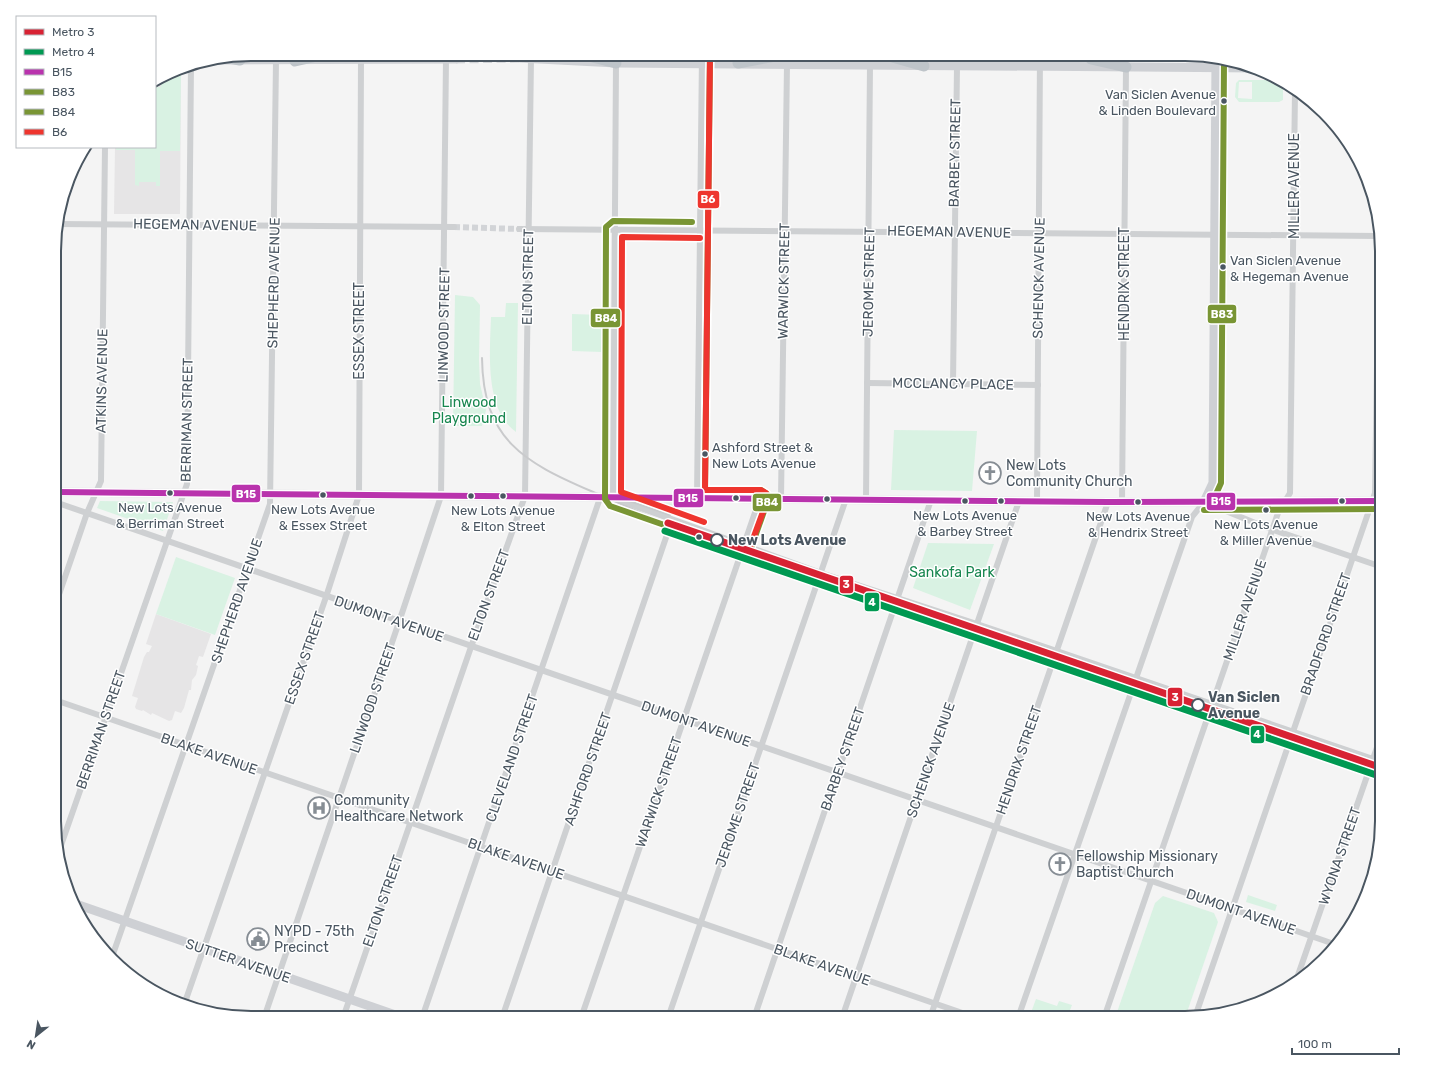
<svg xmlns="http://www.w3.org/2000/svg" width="1436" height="1072" viewBox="0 0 1436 1072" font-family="Rubik,sans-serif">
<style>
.education{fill:#e6e5e6}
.green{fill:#d9f2e3;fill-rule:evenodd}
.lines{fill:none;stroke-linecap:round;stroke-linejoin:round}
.street-tunnel{stroke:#d2d4d7;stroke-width:6;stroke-dasharray:6 3;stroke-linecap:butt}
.secondary-tunnel{stroke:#d2d4d7;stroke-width:9;stroke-dasharray:9 4.5;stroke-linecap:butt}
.street{stroke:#ced0d2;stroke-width:6}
.secondary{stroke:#ced0d4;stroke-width:9}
.highway{stroke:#bec4c9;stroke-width:11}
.rail{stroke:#c9cacc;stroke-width:2}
.bus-1-casing{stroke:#fff;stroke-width:9}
.bus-2-casing{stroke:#fff;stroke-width:9}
.bus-3-casing{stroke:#fff;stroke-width:9}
.bus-4-casing{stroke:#fff;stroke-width:9}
.bus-1{stroke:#b933ad;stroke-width:6}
.bus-2{stroke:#799534;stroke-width:6}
.bus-3{stroke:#799534;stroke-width:6}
.bus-4{stroke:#ee352e;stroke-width:6}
.metro-1-casing{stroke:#fff;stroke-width:10}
.metro-2-casing{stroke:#fff;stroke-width:10}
.metro-1{stroke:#d82233;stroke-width:7}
.metro-2{stroke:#009952;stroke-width:7}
.bus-dot{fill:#4a5661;stroke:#fff;stroke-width:1.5}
.stop-dot{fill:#fff;stroke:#4a5661;stroke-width:2}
.labels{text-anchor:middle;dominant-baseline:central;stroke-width:3;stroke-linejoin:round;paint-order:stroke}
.bus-label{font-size:13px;fill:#4a5661;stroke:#fff}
.street-label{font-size:14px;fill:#4a5661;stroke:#fff}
.park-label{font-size:14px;fill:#17864f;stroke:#fff}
.poi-label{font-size:14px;fill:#4a5661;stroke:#fff;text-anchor:start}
.stop-label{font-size:14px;font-weight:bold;fill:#4a5661;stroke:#fff;text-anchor:start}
.rim{fill:none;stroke:#4a5661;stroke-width:2}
.line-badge{stroke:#fff;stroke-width:1.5}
.badge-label{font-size:11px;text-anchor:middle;font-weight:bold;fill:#fff}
</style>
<rect width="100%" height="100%" fill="#f4f4f4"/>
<!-- education -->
<g class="education">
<path d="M181,68l-1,146h-66l1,-67h40v-64z"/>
<path d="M156,614l55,20 -8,23 -4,-1 -3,9 2,1 -2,9 -4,5 -1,10h-2l-5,18 -3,5 -6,-2 -3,9 -3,1 -17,-8 -1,2 -8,-5 -1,1 -6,-2 -1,-2 3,-9 -6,-2 12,-39 3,-5h2l3,-6 -6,-2z"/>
</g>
<!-- green -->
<g class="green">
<path d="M181,69l-1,82h-20v35h-4v-4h-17v4l-4,-1v-35h-19v-3h39v-60h6v-7z"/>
<path d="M1239,80h39l5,4v16l-4,2h-40l-4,-5 1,-14zM1239,82h13v17l-14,-1z"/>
<path d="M455,295l18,2 7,8 -1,55 1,24 6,26 -4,16h-29z"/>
<path d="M506,303h12l-2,129c-32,-23 -26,-81 -25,-115h14z"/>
<path d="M572,314l30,1v37l-30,-1z"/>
<path d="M894,430l83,1 -5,60 -81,-1z"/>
<path d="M100,501l73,1 -10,29 -66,-23z"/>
<path d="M641,502l40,2 3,1 -3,12z"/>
<path d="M928,543l66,1 -24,66 -57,-22z"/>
<path d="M176,557l59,21 -20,57 -59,-21z"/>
<path d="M1248,895l29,10 -2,6 -29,-9z"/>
<path d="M1163,896l51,17 4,9 -33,96h-70l40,-115z"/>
<path d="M1036,999l21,7 2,-5 13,4 -5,13h-38z"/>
</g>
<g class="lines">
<!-- street-tunnel -->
<path class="street-tunnel" d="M454,227l65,2"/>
<!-- secondary-tunnel -->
<path class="secondary-tunnel" d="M456,59l64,-1"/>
<!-- street -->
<g class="street">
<path d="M616,63l-3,435 208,75 156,51 405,138"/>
<path d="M56,224l398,3"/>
<path d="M519,229l860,7"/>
<path d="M867,383l171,2"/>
<path d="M953,384l4,-318"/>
<path d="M697,498l5,-444"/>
<path d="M781,499l6,-435"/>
<path d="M866,499l4,-434"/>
<path d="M1037,501l3,-447"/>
<path d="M55,502l1282,443"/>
<path d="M1122,502l4,-435"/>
<path d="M55,606l32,-93 14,-32 4,-334"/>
<path d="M55,700l922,318"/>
<path d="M59,851l128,-367 4,-420"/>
<path d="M112,957l158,-453 6,-443"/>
<path d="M1297,978l85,-245"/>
<path d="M184,1005l142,-408 33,-102 2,-435"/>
<path d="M1195,1017l180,-524 4,-255"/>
<path d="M264,1018l135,-396 42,-126 5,-437"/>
<path d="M343,1018l128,-371 54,-151 6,-438"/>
<path d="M422,1018l178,-520"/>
<path d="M502,1018l170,-498"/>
<path d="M581,1018l179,-520"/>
<path d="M668,1018l178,-519"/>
<path d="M754,1018l177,-518"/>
<path d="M842,1018l177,-517"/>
<path d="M930,1018l178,-516"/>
<path d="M1018,1018l174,-501 12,-15 61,25 117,40"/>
<path d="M1104,1018l174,-505 12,-20 5,-403"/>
</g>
<!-- secondary -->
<g class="secondary">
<path d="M520,58l96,5 642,5"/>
<path d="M215,60l241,-1"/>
<path d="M55,492l1053,10 274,-1"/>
<path d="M1204,502l9,-19 3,-424"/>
<path d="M73,903l331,115"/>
</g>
<!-- highway -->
<g class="highway">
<path d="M581,54l35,9"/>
<path d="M882,54l42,12"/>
<path d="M1066,54l138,2"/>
<path d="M229,58l11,2"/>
<path d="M1091,59l35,8"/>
<path d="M295,61l31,-7"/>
<path d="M738,63l48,-9"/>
</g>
<!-- rail -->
<g class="rail">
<path d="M482,358c1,82 42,104 109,133 26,11 50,23 77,32"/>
<path d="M612,495l58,20"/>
</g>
<!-- bus-1 casing -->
<g class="bus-1-casing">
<path id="bus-1" d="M55,492l1053,10 274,-1"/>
</g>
<!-- bus-2 casing -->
<g class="bus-2-casing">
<g id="bus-2">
<path d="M1211,505l10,-22 3,-422"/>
<path d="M1204,510l178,-1"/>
</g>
</g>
<!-- bus-3 casing -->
<g class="bus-3-casing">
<path id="bus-3" d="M692,222l-79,-1 -7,6 -1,272 5,7 134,47 7,-5 17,-48 -1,-6 -6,-4h-56l5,-436"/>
</g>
<!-- bus-4 casing -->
<g class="bus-4-casing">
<g id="bus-4">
<path d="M710,54l-5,436h56l5,3 2,5 -19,52 -7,3 -15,-6"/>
<path d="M700,238l-78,-1 -1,255 83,30"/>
</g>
</g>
<!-- bus-1 -->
<use href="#bus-1" class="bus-1"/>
<!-- bus-2 -->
<use href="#bus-2" class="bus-2"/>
<!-- bus-3 -->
<use href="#bus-3" class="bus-3"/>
<!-- bus-4 -->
<use href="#bus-4" class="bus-4"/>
<!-- metro-1 casing -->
<g class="metro-1-casing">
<path id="metro-1" d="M668,523l714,245"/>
</g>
<!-- metro-2 casing -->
<g class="metro-2-casing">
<path id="metro-2" d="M665,531l714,245"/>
</g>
<!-- metro-1 -->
<use href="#metro-1" class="metro-1"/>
<!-- metro-2 -->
<use href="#metro-2" class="metro-2"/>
</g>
<!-- icons -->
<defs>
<g id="church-ring" transform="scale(1.15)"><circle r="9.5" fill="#fff" stroke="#868d94" stroke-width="1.5"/><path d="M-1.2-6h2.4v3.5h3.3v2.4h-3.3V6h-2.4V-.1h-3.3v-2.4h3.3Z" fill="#868d94"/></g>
<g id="hospital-ring" transform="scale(1.15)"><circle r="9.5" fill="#fff" stroke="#868d94" stroke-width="1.5"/><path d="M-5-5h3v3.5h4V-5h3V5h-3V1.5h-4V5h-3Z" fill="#868d94"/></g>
<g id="civic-ring" transform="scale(1.15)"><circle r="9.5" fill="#fff" stroke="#868d94" stroke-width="1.5"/><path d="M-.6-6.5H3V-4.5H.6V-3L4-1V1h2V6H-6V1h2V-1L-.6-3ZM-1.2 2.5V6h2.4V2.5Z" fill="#868d94"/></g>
</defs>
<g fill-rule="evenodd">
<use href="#church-ring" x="990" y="473"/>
<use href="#hospital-ring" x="319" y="808"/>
<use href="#church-ring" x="1060" y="864"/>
<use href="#civic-ring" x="258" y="939"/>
</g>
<!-- markers -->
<g class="bus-dot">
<circle cx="1224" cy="101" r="3.5"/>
<circle cx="1223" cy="267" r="3.5"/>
<circle cx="705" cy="454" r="3.5"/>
<circle cx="170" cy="493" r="3.5"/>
<circle cx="323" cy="495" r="3.5"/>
<circle cx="471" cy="496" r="3.5"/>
<circle cx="503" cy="496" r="3.5"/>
<circle cx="736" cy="498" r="3.5"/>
<circle cx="827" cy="499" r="3.5"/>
<circle cx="965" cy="501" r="3.5"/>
<circle cx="1001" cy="501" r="3.5"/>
<circle cx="1342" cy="501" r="3.5"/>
<circle cx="1138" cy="502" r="3.5"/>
<circle cx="1266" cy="510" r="3.5"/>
<circle cx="699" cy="537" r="3.5"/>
</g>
<g class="stop-dot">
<circle cx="717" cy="540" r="6"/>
<circle cx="1198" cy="705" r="6"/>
</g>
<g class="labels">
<!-- bus labels -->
<g class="bus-label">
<text x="1216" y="94" text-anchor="end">Van Siclen Avenue<tspan x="1216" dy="16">&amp; Linden Boulevard</tspan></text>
<text x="1230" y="260" text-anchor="start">Van Siclen Avenue<tspan x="1230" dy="16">&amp; Hegeman Avenue</tspan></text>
<text x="712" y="447" text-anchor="start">Ashford Street &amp;<tspan x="712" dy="16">New Lots Avenue</tspan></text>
<text x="170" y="507">New Lots Avenue<tspan x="170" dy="16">&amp; Berriman Street</tspan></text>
<text x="323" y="509">New Lots Avenue<tspan x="323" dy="16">&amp; Essex Street</tspan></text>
<text x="503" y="510">New Lots Avenue<tspan x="503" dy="16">&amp; Elton Street</tspan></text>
<text x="965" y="515">New Lots Avenue<tspan x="965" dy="16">&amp; Barbey Street</tspan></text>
<text x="1138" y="516">New Lots Avenue<tspan x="1138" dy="16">&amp; Hendrix Street</tspan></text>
<text x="1266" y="524">New Lots Avenue<tspan x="1266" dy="16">&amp; Miller Avenue</tspan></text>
</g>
<!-- street labels -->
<g class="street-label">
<text transform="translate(955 153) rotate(-89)">BARBEY STREET</text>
<text transform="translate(1294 186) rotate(-90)">MILLER AVENUE</text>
<text transform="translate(195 225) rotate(1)">HEGEMAN AVENUE</text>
<text transform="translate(949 232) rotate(1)">HEGEMAN AVENUE</text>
<text transform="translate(528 277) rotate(-89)">ELTON STREET</text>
<text transform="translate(1039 278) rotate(-89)">SCHENCK AVENUE</text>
<text transform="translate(784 281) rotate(-89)">WARWICK STREET</text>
<text transform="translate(869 282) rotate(-89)">JEROME STREET</text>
<text transform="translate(274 283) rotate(-89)">SHEPHERD AVENUE</text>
<text transform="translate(1124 284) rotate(-90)">HENDRIX STREET</text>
<text transform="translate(444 325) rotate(-89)">LINWOOD STREET</text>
<text transform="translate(359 331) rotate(-90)">ESSEX STREET</text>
<text transform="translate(102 381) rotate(-89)">ATKINS AVENUE</text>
<text transform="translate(953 384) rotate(1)">MCCLANCY PLACE</text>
<text transform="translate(187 420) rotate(-89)">BERRIMAN STREET</text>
<text transform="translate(489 595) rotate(-70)">ELTON STREET</text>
<text transform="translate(237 601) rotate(-71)">SHEPHERD AVENUE</text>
<text transform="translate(1245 610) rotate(-71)">MILLER AVENUE</text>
<text transform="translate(389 619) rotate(19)">DUMONT AVENUE</text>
<text transform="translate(1326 634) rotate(-71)">BRADFORD STREET</text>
<text transform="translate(305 658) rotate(-71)">ESSEX STREET</text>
<text transform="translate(373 698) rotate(-71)">LINWOOD STREET</text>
<text transform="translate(696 724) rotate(19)">DUMONT AVENUE</text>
<text transform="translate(101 730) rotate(-71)">BERRIMAN STREET</text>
<text transform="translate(209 754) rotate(19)">BLAKE AVENUE</text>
<text transform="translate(512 758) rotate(-71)">CLEVELAND STREET</text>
<text transform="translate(843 759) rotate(-71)">BARBEY STREET</text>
<text transform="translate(931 760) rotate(-71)">SCHENCK AVENUE</text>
<text transform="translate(1019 760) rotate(-71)">HENDRIX STREET</text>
<text transform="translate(588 769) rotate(-71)">ASHFORD STREET</text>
<text transform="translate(659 792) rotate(-71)">WARWICK STREET</text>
<text transform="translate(738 815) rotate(-71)">JEROME STREET</text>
<text transform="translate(1340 856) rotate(-71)">WYONA STREET</text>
<text transform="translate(516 859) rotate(19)">BLAKE AVENUE</text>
<text transform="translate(383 901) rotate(-71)">ELTON STREET</text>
<text transform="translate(1241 912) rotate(19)">DUMONT AVENUE</text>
<text transform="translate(238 961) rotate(19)">SUTTER AVENUE</text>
<text transform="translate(822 965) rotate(19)">BLAKE AVENUE</text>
</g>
<!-- park labels -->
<g class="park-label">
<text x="469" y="402">Linwood<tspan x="469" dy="16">Playground</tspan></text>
<text x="952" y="572">Sankofa Park</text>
</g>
<!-- poi labels -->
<g class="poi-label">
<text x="1006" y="465">New Lots<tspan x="1006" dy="16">Community Church</tspan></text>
<text x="334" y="800">Community<tspan x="334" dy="16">Healthcare Network</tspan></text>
<text x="1076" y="856">Fellowship Missionary<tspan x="1076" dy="16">Baptist Church</tspan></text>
<text x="274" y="931">NYPD - 75th<tspan x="274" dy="16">Precinct</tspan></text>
</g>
<!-- stop labels -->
<g class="stop-label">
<text x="728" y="540">New Lots Avenue</text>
<text x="1208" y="697">Van Siclen<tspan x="1208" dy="16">Avenue</tspan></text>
</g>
</g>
<!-- crop -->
<path d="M0 0H1436V1072H0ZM251 61H1185A190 190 0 0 1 1375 251V821A190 190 0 0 1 1185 1011H251A190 190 0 0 1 61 821V251A190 190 0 0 1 251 61Z" fill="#fff" fill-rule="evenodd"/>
<path class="rim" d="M251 61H1185A190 190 0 0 1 1375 251V821A190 190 0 0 1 1185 1011H251A190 190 0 0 1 61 821V251A190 190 0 0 1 251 61Z"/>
<g class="line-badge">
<rect x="697" y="190" width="23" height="19" rx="4" fill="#ee352e"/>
<rect x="1207" y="304" width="30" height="20" rx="4" fill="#799534"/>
<rect x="590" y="308" width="31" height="20" rx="4" fill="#799534"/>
<rect x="231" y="484" width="30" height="19" rx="4" fill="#b933ad"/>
<rect x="673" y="488" width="31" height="20" rx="4" fill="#b933ad"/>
<rect x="1206" y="492" width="30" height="19" rx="4" fill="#b933ad"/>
<rect x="752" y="493" width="30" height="19" rx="4" fill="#799534"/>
<rect x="839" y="575" width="15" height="19" rx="4" fill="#d82233"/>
<rect x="864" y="592" width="16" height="20" rx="4" fill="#009952"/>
<rect x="1167" y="687" width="16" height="20" rx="4" fill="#d82233"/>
<rect x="1250" y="725" width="15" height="19" rx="4" fill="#009952"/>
</g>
<g class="badge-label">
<text x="708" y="203">B6</text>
<text x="1222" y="318">B83</text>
<text x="606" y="322">B84</text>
<text x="246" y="498">B15</text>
<text x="688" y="502">B15</text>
<text x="1221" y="505">B15</text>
<text x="767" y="506">B84</text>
<text x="846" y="588">3</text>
<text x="872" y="606">4</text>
<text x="1175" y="701">3</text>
<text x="1257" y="738">4</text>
</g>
<!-- legend -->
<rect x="16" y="16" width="140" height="132" fill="#ffffff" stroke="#b7bbc0"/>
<rect x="24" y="29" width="20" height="6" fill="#d82233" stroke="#b7bbc0"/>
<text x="52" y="36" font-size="12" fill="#4a5661">Metro 3</text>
<rect x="24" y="49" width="20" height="6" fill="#009952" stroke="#b7bbc0"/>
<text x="52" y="56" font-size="12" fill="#4a5661">Metro 4</text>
<rect x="24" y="69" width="20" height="6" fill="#b933ad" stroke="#b7bbc0"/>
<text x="52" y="76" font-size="12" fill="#4a5661">B15</text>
<rect x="24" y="89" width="20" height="6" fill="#799534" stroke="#b7bbc0"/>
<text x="52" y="96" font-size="12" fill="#4a5661">B83</text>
<rect x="24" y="109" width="20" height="6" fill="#799534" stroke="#b7bbc0"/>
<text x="52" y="116" font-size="12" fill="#4a5661">B84</text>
<rect x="24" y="129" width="20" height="6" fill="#ee352e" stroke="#b7bbc0"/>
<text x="52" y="136" font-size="12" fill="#4a5661">B6</text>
<!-- north arrow -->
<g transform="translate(36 1036) rotate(210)" stroke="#ffffff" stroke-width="3" paint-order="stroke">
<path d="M0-3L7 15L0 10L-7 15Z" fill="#4a5661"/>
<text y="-6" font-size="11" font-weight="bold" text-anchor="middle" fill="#4a5661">N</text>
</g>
<!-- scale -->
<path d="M1292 1048v6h107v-6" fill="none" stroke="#4a5661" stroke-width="2"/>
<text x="1298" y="1048" font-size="12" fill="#4a5661" stroke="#ffffff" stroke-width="3" paint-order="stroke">100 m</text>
</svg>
